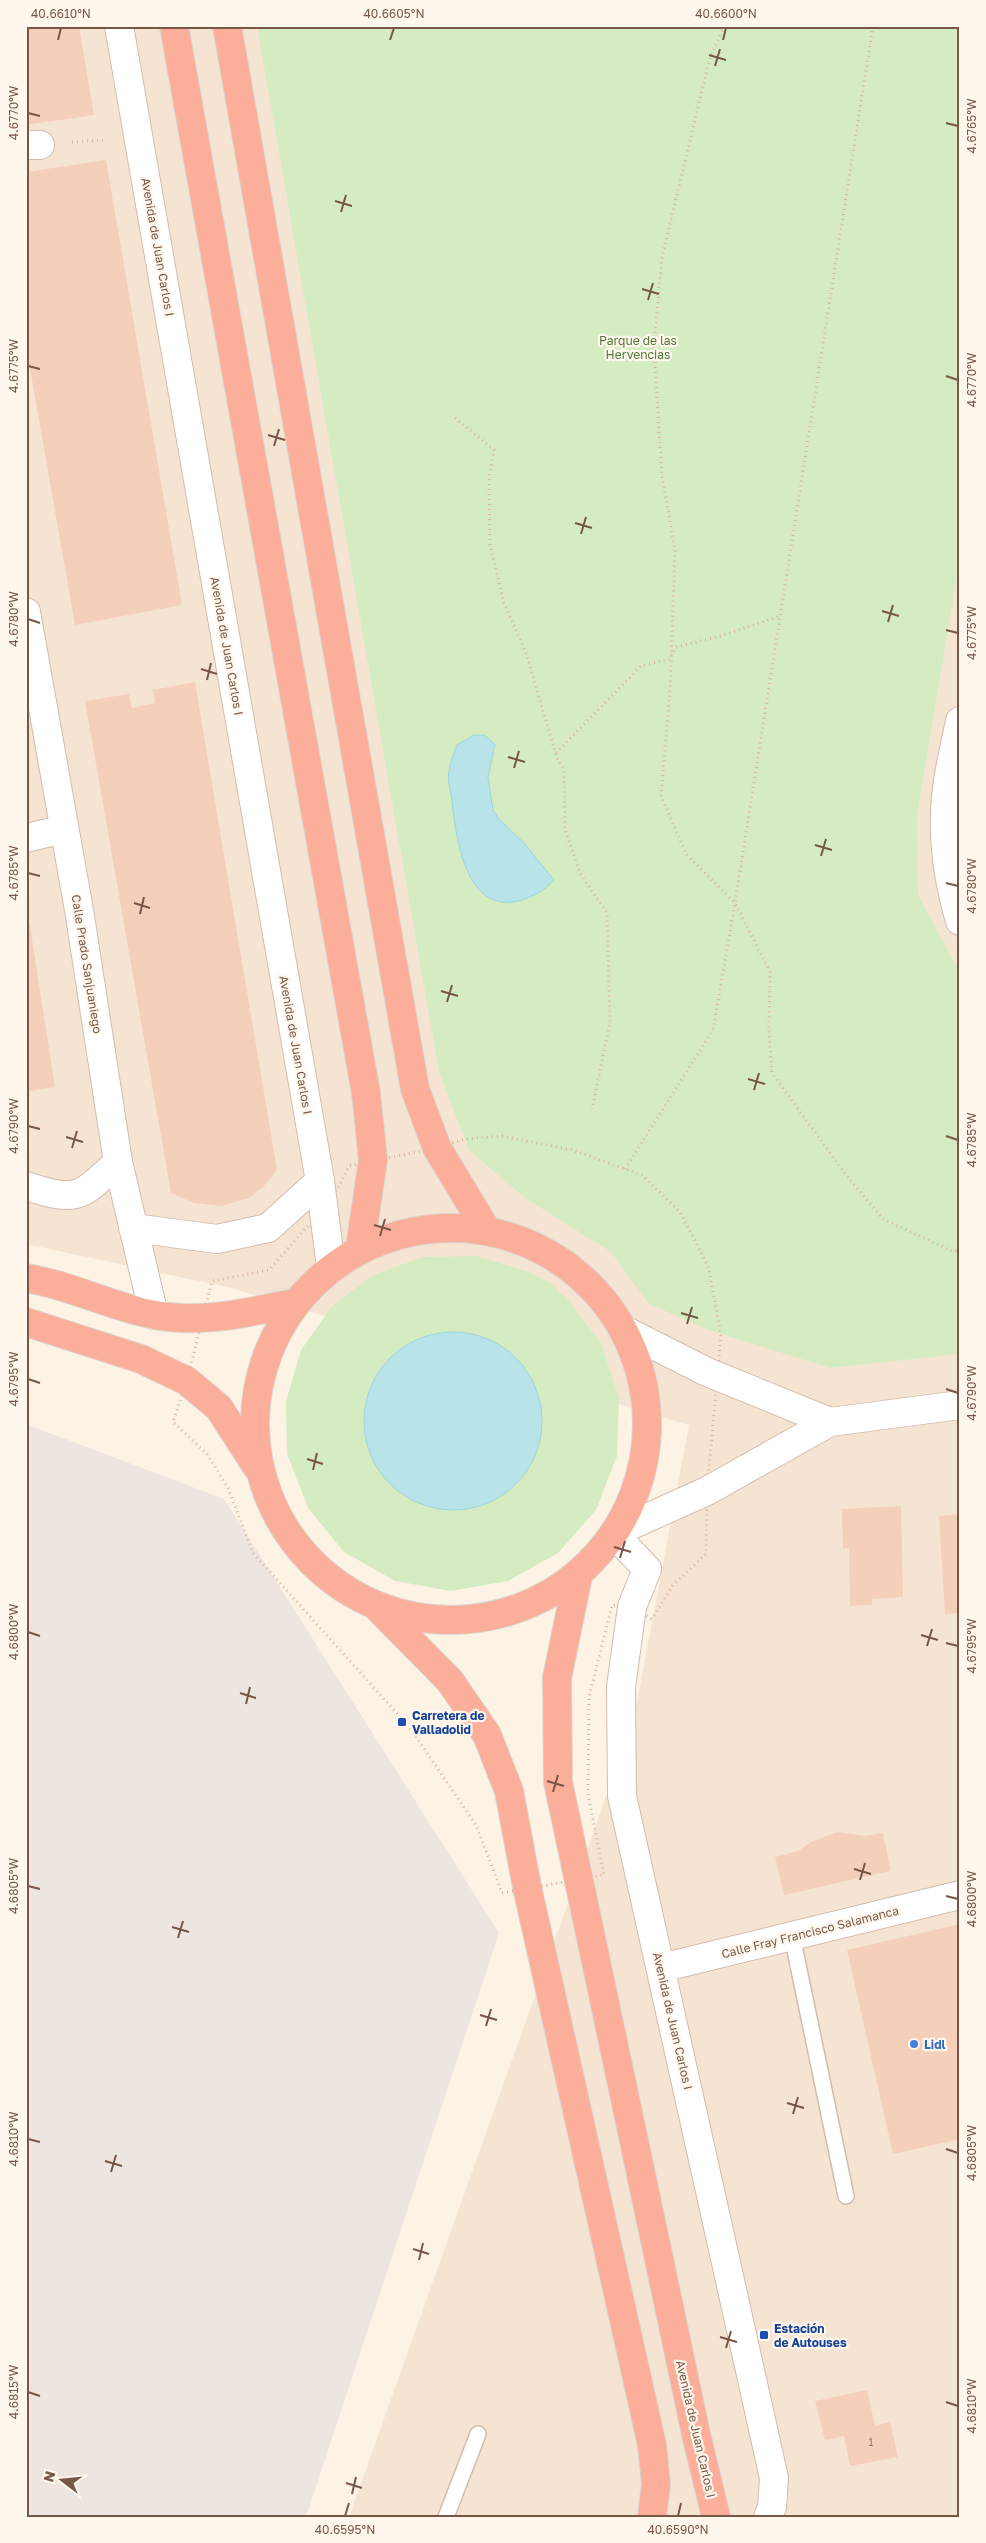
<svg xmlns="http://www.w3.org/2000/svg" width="986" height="2543" viewBox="0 0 986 2543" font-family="'Golos Text',sans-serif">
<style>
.residential{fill:#f6e4d3}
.industrial{fill:#ede5df}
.green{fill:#d5ecc2}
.water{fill:#b8e3e8;stroke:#9ed4db}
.building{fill:#f4d0bb}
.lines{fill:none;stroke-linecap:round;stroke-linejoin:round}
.lane-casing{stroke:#d2bcad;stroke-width:18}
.street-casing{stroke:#d2bcad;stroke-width:30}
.secondary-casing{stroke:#d5bcaa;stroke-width:30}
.highway-casing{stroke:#dcd3cf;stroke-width:30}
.path{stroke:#dab39e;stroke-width:3;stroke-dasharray:1 4;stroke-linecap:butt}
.lane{stroke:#fff;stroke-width:15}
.street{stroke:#fff;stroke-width:28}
.secondary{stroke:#fff;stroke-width:28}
.highway{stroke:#fbae99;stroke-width:28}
.ticks{fill:none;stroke:#785748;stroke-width:2}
.transit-dot{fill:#1a4fb4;stroke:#fff7ec;stroke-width:2}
.shop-dot{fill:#3f7fe0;stroke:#fff7ec;stroke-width:2}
.labels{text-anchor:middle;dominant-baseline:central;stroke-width:4.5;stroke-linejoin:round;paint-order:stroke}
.number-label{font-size:10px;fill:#977565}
.street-label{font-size:12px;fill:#785748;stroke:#fff7ec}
.park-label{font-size:12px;fill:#51793d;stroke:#fff7ec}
.transit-label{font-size:12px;font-weight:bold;fill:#164399;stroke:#fff7ec;text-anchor:start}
.shop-label{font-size:12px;font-weight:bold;fill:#366cbe;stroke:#fff7ec;text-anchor:start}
.neatline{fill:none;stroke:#785748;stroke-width:2}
.ticks-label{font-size:12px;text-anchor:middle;fill:#785748}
</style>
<rect width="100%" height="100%" fill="#fdf3e5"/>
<!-- residential -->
<path class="residential" d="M26,26h934v2491h-611l285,-799 55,-293 -458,-137 -205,-44z"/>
<!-- industrial -->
<path class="industrial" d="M26,1424l198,75 275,434 -193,584h-280z"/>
<!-- green -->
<g class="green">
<path d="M257,26h703v531l-43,259 1,79 42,78v381l-130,14 -121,-38 -60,-26 -38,-52 -86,-54 -56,-48 -30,-78z"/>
<path d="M476,1256l50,15 23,11 20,19 32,42 18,55 -2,58 -21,54 -38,43 -50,28 -57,10 -56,-10 -51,-29 -36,-44 -21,-54 -1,-53 15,-51 31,-44 41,-31 50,-18z"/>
</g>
<!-- water -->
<g class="water">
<path d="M474,735h10l11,9 -7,33 5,33 6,9 25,24 30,37c-10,11 -19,15 -32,20 -56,17 -66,-61 -70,-99 -1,-10 -5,-20 -3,-30 1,-9 5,-18 8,-26z"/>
<circle cx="453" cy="1421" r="89"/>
</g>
<!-- building -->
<g class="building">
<path d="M26,26h53l15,89 -68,10z"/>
<path d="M106,160l76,445 -107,20 -49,-279v-174z"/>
<path d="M195,682l82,488 -13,16 -15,12 -28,8 -27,-3 -23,-10 -86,-492 44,-7 3,14 23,-5 -2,-13z"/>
<path d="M26,901l29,186 -29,5z"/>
<path d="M901,1506l2,91 -31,2v6l-22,1 -1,-58 -6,1 -1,-40z"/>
<path d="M960,1514v99l-15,1 -6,-98z"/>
<path d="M837,1832l28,4 18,-3 8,38 -107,24 -9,-38 23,-6 13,-9z"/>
<path d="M960,1924v215l-67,15 -46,-204z"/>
<path d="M867,2390l8,36 15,-4 8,35 -48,9 -6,-30 -19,4 -10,-39z"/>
</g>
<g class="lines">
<!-- lane casing -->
<g class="lane-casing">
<g id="lane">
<path d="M792,1936l54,260"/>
<path d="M446,2517l32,-83"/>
</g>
</g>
<!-- street casing -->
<g class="street-casing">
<g id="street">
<path d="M26,145h14"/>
<path d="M26,612l53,298 39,252 36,153"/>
<path d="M960,721c-5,25 -12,51 -14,76 -4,42 2,83 14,124"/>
<path d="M26,838l38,-9"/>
<path d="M320,1181l11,86"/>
<path d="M26,1186c53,17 54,11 92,-24"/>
<path d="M133,1228l84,11 51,-11 52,-47"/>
<path d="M615,1535l32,34 -15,38 -11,80 1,109 152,682 -2,29 -4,10"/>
<path d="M661,1968l299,-73"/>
</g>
</g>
<!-- secondary casing -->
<g class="secondary-casing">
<g id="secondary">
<path d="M119,26l201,1155"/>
<path d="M626,1331l81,41 123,50"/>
<path d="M618,1531l89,-40 123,-69 130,-17"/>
</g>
</g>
<!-- highway casing -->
<g class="highway-casing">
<g id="highway">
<path d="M174,26l192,1067 7,67 -13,88"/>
<path d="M227,26l188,1063 22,59 49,81"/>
<circle cx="451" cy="1424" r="196"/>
<path d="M26,1278c44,7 86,29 129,37 48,9 93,-3 140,-12"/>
<path d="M26,1322l115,37 46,22 32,27 38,59"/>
<path d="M578,1576l-21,102 1,104 138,652 20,83"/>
<path d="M378,1608l72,73 37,54 22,56 18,96 125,558 4,39 -4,33"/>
</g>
</g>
<!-- path -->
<g class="path">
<path d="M724,26l-15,35 -47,196 -8,91 8,128 13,73 -5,141 -9,106 25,58 49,49 35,69 -1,61 3,40 74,102 37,44 69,32h8"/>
<path d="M72,142l34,-2"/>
<path d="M455,418l39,32 -5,28 1,68 14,57 22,50 31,105 7,12 1,60 15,43 27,40 3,110 -18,86"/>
<path d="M556,753l85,-87 29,-7 6,-12 45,-11 59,-20"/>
<path d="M502,1136l70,14 70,25 38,37 28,54 13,68 -14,157 -1,63 -33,31 -21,34 -20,-12 -20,-2 -23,92 -1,97 16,81 -102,18 -26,-68 -66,-97 -157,-175 -25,-65 -21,-34 -34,-32 14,-41 25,-100 57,-11 54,-61 15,-21 11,-22 88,-18 28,-9z"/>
<path d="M625,1169l88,-139 22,-127 138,-877"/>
</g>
<!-- lane -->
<use href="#lane" class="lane"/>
<!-- street -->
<use href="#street" class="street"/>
<!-- secondary -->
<use href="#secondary" class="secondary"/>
<!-- highway -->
<use href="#highway" class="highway"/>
</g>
<!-- ticks -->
<path class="ticks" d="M58,40l3,-12M390,40l4,-12M723,40l3,-12M709,55l17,5M715,66l5,-17M28,113l12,3M946,123l12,3M335,201l17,5M341,212l5,-17M642,289l17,5M648,300l5,-17M28,366l12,3M946,376l12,4M268,435l17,5M274,446l5,-17M575,523l17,5M581,534l5,-17M882,611l17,5M28,619l12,4M888,622l5,-17M946,630l12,3M201,669l16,5M207,680l4,-17M508,757l17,5M514,768l5,-17M815,845l17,5M821,856l5,-17M28,873l12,3M946,883l12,3M134,903l16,5M140,914l4,-17M441,991l17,5M447,1002l5,-17M748,1079l17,5M754,1090l5,-17M28,1126l12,3M946,1136l12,4M66,1137l17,5M72,1148l5,-17M374,1225l17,5M380,1236l5,-17M681,1313l17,5M687,1324l5,-17M28,1379l12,4M946,1389l12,4M307,1459l16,5M313,1470l4,-17M614,1547l17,5M620,1558l5,-17M28,1632l12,4M921,1635l17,5M946,1643l12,3M927,1646l5,-17M240,1693l16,5M246,1704l4,-17M547,1781l17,5M553,1792l5,-17M854,1869l17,5M860,1880l5,-17M28,1886l12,3M946,1896l12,3M172,1927l17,5M178,1938l5,-17M480,2015l17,5M486,2026l5,-17M787,2103l17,5M793,2114l5,-17M28,2139l12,3M946,2149l12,4M105,2161l17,5M111,2172l5,-17M413,2249l16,5M419,2260l4,-17M720,2337l17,5M726,2348l5,-17M28,2392l12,4M946,2402l12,4M346,2483l16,5M352,2494l4,-17M345,2516l4,-13M678,2516l3,-13"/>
<!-- markers -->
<g class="transit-dot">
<rect x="397" y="1717" width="10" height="10" rx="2.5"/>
<rect x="759" y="2330" width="10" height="10" rx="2.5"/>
</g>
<circle class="shop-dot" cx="914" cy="2044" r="5"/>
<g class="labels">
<!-- number labels -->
<g class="number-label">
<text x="871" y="2442">1</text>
</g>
<!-- street labels -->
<g class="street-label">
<text transform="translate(158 247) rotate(80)">Avenida de Juan Carlos I</text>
<text transform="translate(227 646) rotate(80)">Avenida de Juan Carlos I</text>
<text transform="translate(87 964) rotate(81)">Calle Prado Sanjuaniego</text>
<text transform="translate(296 1045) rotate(80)">Avenida de Juan Carlos I</text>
<text transform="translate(810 1932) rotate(-14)">Calle Fray Francisco Salamanca</text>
<text transform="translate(673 2021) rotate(77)">Avenida de Juan Carlos I</text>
<text transform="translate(696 2429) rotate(77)">Avenida de Juan Carlos I</text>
</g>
<!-- park labels -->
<g class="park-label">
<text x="638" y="340">Parque de las<tspan x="638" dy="14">Hervencias</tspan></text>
</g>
<!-- transit labels -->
<g class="transit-label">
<text x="412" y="1715">Carretera de<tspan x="412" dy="14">Valladolid</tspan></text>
<text x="774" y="2328">Estación<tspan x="774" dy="14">de Autouses</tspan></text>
</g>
<!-- shop labels -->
<g class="shop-label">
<text x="924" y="2044">Lidl</text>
</g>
</g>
<!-- border -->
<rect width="986" height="2543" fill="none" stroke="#fff7ec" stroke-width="55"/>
<!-- north arrow -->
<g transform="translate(62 2480) rotate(286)" stroke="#fff7ec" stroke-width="4" paint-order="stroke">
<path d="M0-4L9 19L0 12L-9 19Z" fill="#785748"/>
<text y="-8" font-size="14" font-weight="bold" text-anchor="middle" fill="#785748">N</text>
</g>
<rect x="28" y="28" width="930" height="2488" class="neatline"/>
<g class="ticks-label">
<text x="61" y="18">40.6610°N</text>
<text x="394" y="18">40.6605°N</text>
<text x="726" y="18">40.6600°N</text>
<text transform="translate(14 113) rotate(-90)" y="4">4.6770°W</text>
<text transform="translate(972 126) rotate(-90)" y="4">4.6765°W</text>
<text transform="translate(14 366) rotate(-90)" y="4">4.6775°W</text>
<text transform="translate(972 380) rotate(-90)" y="4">4.6770°W</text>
<text transform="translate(14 619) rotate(-90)" y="4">4.6780°W</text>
<text transform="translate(972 633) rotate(-90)" y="4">4.6775°W</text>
<text transform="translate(14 873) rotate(-90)" y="4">4.6785°W</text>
<text transform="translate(972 886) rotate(-90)" y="4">4.6780°W</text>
<text transform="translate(14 1126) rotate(-90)" y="4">4.6790°W</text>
<text transform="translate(972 1140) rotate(-90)" y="4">4.6785°W</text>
<text transform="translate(14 1379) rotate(-90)" y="4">4.6795°W</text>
<text transform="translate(972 1393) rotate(-90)" y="4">4.6790°W</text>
<text transform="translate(14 1632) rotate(-90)" y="4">4.6800°W</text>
<text transform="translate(972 1646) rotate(-90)" y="4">4.6795°W</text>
<text transform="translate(14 1886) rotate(-90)" y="4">4.6805°W</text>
<text transform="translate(972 1899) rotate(-90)" y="4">4.6800°W</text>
<text transform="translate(14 2139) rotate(-90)" y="4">4.6810°W</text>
<text transform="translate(972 2153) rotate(-90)" y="4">4.6805°W</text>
<text transform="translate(14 2392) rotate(-90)" y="4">4.6815°W</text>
<text transform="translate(972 2406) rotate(-90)" y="4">4.6810°W</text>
<text x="345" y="2534">40.6595°N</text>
<text x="678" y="2534">40.6590°N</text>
</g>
</svg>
